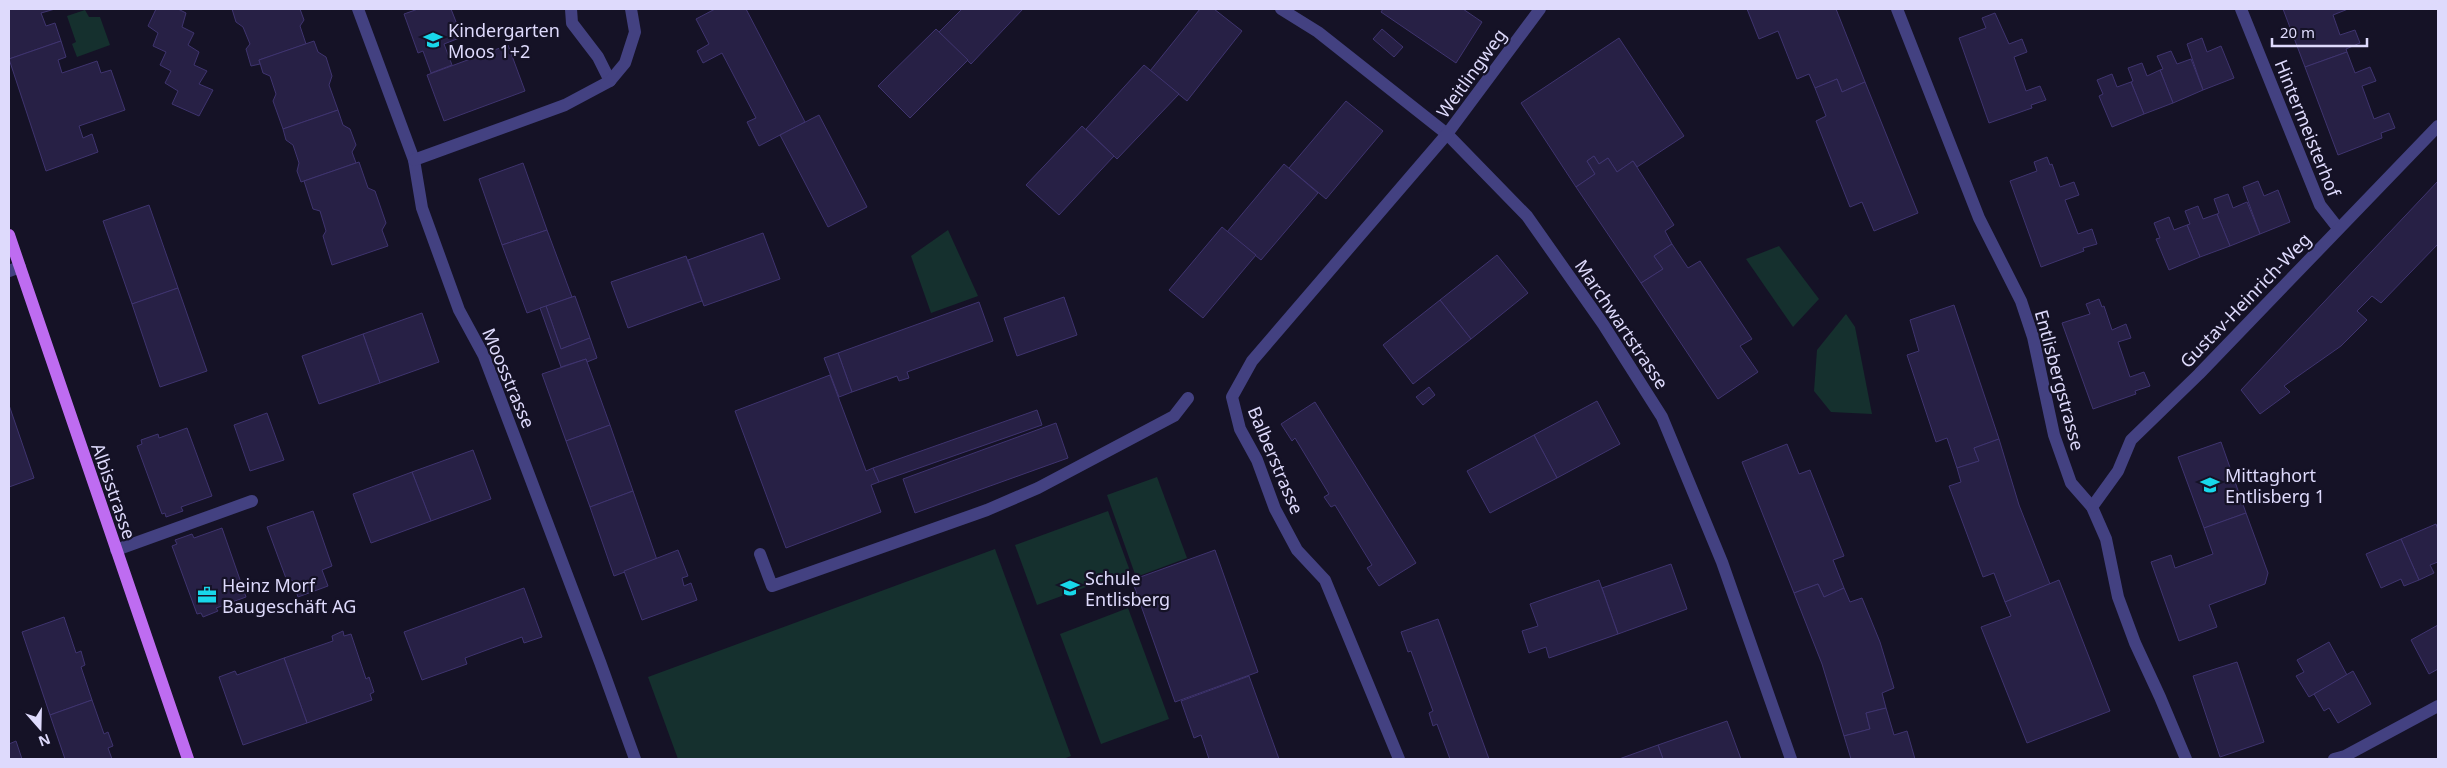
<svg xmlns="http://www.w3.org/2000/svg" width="2447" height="768" viewBox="0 0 2447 768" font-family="'Noto Sans',sans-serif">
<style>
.green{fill:#15302e}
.building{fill:#272045;stroke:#3f346f}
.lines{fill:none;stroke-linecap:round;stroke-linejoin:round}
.minor{stroke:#434181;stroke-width:12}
.major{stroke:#be6cf1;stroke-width:12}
.labels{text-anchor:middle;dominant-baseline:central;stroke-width:4.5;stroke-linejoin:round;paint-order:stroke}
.poi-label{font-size:18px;fill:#dedafc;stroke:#151226;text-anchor:start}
.street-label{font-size:18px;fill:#dedafc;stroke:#151226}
</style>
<rect width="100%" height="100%" fill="#151226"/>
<!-- green -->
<g class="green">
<path d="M85,10l4,7h11l10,28 -33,12 -5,-13 4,-2 -9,-26z"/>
<path d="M948,230l30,66 -47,17 -20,-57z"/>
<path d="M1779,246l40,53 -26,28 -47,-68z"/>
<path d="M1846,314l9,13 17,87 -41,-2 -17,-21 3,-41z"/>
<path d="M1157,477l30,81 -51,19 -29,-82z"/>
<path d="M1108,511l22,60 -93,34 -22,-60z"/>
<path d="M995,549l76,207 -8,3h-385l-30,-82z"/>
<path d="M1128,608l41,111 -68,25 -41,-110z"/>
</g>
<!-- building -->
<g class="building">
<path d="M9,9h46l-14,4 5,13 9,-3 6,18 -52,18z"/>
<path d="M156,9h22l8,4 -4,14 12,6 -6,12 11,7 -5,13 13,6 -8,13 14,6 -14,26 -27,-12 6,-13 -13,-8 6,-12 -11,-6 6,-13 -13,-6 5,-13 -10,-7z"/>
<path d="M232,9h68l4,11 -4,6 6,18 -47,16 1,4 -9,2 -5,-17 4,-5 -7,-17 -7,-5z"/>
<path d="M418,9h33l11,28 -18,7 8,21 -21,8 -8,-22 -5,2 -14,-39z"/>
<path d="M715,9h31l59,113 -46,24 -12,-24 9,-4 -34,-65 -19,10 -6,-12 12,-7 -13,-25z"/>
<path d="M962,9h61l-52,55 -32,-32z"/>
<path d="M1200,9h14l28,22 -55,70 -37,-30z"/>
<path d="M1383,9h80l19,13 -26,41 -75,-51z"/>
<path d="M1747,9h89l29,73 -23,10 -5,-13 -22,9 -6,-14 -12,5 -19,-48 -19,8z"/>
<path d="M2283,9h65l-15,6 7,20 15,-5 5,13 -14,6 1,3 -42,15z"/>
<path d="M1995,13l14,31 13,-5 5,13 -13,5 12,34 14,-5 6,14 -15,5 1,3 -43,15 -30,-85 27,-10 -4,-10z"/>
<path d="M936,29l32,31 -58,58 -32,-32z"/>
<path d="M1382,29l21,18 -9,10 -21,-18z"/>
<path d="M1619,38l65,98 -47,31 -4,-6 -16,11 -9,-14 -9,6 -5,-8 -7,5 8,13 -19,13 -55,-84z"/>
<path d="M2202,38l5,14 14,-6 13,32 -31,12 -16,-46z"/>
<path d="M61,41l5,16 -8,3 4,13 35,-12 4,12 10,-3 14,40 -46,16 4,12 9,-4 6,18 -52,19 -37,-112z"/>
<path d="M314,41l4,11 8,5 6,19 -3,9 9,25 -55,19 -10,-28 3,-7 -6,-18 -7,-3 -4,-13z"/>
<path d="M508,45l17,46 -81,30 -17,-46z"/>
<path d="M2171,51l6,13 14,-5 12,31 -30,13 -13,-33 3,-1 -6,-13z"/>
<path d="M2347,52l8,21 15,-6 6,14 -14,5 12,33 15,-6 6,15 -14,5 1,5 -44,17 -33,-88z"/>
<path d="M2142,63l5,13 13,-6 13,33 -29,11 -13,-32 2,-1 -5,-13z"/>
<path d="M1144,65l35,29 -62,65 -31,-30z"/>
<path d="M2112,74l5,13 14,-5 13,32 -32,13 -13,-31 4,-2 -6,-14z"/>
<path d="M1837,79l5,13 23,-10 53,131 -44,18 -12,-29 -12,5 -34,-86 10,-5 -11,-28z"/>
<path d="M1346,101l37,30 -57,68 -37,-31z"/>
<path d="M338,110l5,15 7,4 6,16 -4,7 4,11 -55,19 -4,-11 2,-8 -6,-18 -7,-5 -3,-11z"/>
<path d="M819,115l48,92 -39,20 -48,-92z"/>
<path d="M1082,126l32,30 -55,59 -33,-30z"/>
<path d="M1594,156l5,8 9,-6 9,14 16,-11 41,64 -9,6 7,13 -18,12 9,13 -22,14 -65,-96 19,-13 -8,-13z"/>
<path d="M2047,157l3,8 2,-1 8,23 14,-5 5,13 -14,5 13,34 14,-5 5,15 -14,4 1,3 -43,16 -31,-86 27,-10 -3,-9z"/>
<path d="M359,162l9,26 7,3 11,32 -4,7 6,16 -56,19 -9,-29 3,-5 -6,-20 -7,-2 -9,-28z"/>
<path d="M523,163l24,67 -45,15 -23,-66z"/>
<path d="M1284,164l34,29 -57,67 -34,-28z"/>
<path d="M2258,181l6,15 14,-6 12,32 -30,12 -17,-47z"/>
<path d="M2438,181v63l-57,59 -9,-7 -15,15 10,9 -26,26 -57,40 6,6 -30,22 -19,-24z"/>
<path d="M2228,194l5,14 14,-6 13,32 -30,12 -13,-32 2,-1 -5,-14z"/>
<path d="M149,205l29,83 -46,16 -29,-83z"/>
<path d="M2198,206l5,13 14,-5 13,32 -30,11 -13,-32 3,-1 -5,-13z"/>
<path d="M2169,217l5,13 13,-5 13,32 -31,13 -13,-31 4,-1 -6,-15z"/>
<path d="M1222,227l34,28 -53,63 -34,-28z"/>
<path d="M547,230l25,67 -45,16 -25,-68z"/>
<path d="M763,233l17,46 -76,27 -16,-46z"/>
<path d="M1672,244l16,24 12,-7 52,78 -12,7 18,26 -40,27 -77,-116 22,-14 -9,-13z"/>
<path d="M1497,255l31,38 -57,46 -31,-39z"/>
<path d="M686,256l16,45 -74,27 -17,-46z"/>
<path d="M178,288l29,83 -47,16 -28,-83z"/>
<path d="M575,296l15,42 -29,11 -15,-43z"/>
<path d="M1064,297l13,38 -60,21 -13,-38z"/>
<path d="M2099,299l3,8 2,-1 8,24 14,-6 5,14 -13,4 12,35 14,-5 6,14 -15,5 1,3 -43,15 -31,-86 28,-9 -4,-10z"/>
<path d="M1440,300l31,39 -58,45 -30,-39z"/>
<path d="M979,302l14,39 -86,31 2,6 -10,3 -2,-5 -45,16 -14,-39z"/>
<path d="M1954,305l45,134 -25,9 5,13 -22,7 -10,-30 -11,4 -29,-87 12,-4 -9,-31z"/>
<path d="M546,306l15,43 29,-11 7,20 -10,4 -1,-3 -25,8 -21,-59z"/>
<path d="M422,313l17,49 -59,21 -17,-49z"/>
<path d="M363,334l17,49 -61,21 -17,-48z"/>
<path d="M838,353l14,39 -13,5 -15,-39z"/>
<path d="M586,359l24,66 -44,16 -24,-67z"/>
<path d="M830,375l36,96 7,-3 6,14 -8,3 10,27 -95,36 -51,-137z"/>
<path d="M1429,387l6,8 -12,10 -7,-8z"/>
<path d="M1597,401l23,43 -63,34 -23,-43z"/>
<path d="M1315,402l101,161 -37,23 -12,-18 5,-3 -37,-60 -4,2 -7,-10 5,-3 -34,-56 -3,3 -11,-17z"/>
<path d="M9,405l25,73 -25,9z"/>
<path d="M1037,410l5,15 -163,57 -6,-14z"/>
<path d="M267,413l17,47 -34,11 -16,-46z"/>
<path d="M1056,423l12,35 -153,55 -12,-34z"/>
<path d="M610,425l23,66 -43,16 -24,-66z"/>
<path d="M187,428l25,68 -31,11 2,4 -17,6 -1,-4 -3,1 -25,-68 5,-2 -1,-4 17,-6 1,4z"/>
<path d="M1534,435l23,43 -67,35 -23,-42z"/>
<path d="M1999,439l20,66 31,79 -45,18 -11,-29 -11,4 -34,-91 12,-4 -4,-14 22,-7 -5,-13z"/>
<path d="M2221,442l25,71 -42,15 -26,-71z"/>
<path d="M1787,444l12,30 11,-4 34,86 -11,4 11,28 -20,9 -6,-13 -24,9 -52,-131z"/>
<path d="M473,450l18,49 -60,22 -19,-49z"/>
<path d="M412,472l19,49 -60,22 -18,-49z"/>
<path d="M633,491l24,69 -43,16 -24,-69z"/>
<path d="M313,511l19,55 -10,4 6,16 -30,11 -6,-17 -5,1 -20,-54z"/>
<path d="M2246,513l22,60 -3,11 -56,21 8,22 -38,14 -28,-79 20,-7 4,13 38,-14 -9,-26z"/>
<path d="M2436,524l2,6v32l-8,3 4,8 -15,7 -18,-41z"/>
<path d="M222,528l24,69 -30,11 2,3 -15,6 -2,-4 -4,1 -25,-68 5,-2 -2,-4 17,-6 2,4z"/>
<path d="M2401,539l18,41 -15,6 -3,-7 -20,9 -15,-34z"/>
<path d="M678,550l10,26 -6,2 2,8 7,-3 6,17 -55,20 -18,-49z"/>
<path d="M1215,550l43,122 -83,30 -43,-122z"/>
<path d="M1671,564l16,45 -69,25 -16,-46z"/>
<path d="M1599,580l19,54 -69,24 -3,-11 -17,6 -7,-22 16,-5 -8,-22z"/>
<path d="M2059,580l51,131 -83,32 -46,-116 30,-11 -6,-14z"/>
<path d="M1818,584l6,13 20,-9 6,14 12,-4 18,44 14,46 -12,5 4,15 -20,5 4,16 -26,7 -22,-72 -28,-71z"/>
<path d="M524,588l18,49 -18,6 -2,-6 -57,21 2,6 -45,16 -18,-48z"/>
<path d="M64,617l12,36 5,-2 4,14 -4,2 11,33 -42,15 -28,-83z"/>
<path d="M1438,619l51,140h-39l-13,-35 -4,2 -4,-13 4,-2 -22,-60 -3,1 -7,-20z"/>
<path d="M2438,625v44l-9,5 -18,-34z"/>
<path d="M343,631l1,5 7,-2 15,45 3,-2 5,15 -4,2 2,6 -65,23 -23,-65 49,-17 -1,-5z"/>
<path d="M2329,642l18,33 -38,22 -13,-21 8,-4 -7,-12z"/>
<path d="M284,658l23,65 -64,22 -24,-68 16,-6 2,4z"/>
<path d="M2237,662l27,80 -44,15 -27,-81z"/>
<path d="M2353,671l18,33 -33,19 -9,-15 -5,3 -10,-17z"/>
<path d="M1249,676l30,83h-70l-8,-24 -7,3 -13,-37z"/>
<path d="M92,700l12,34 4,-2 5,14 -5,2 4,11h-47l-15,-44z"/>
<path d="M1886,708l8,27 13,-4 8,28h-64l-7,-23 26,-7 -4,-16z"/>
<path d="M1727,721l14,38h-78l-5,-14z"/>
<path d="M16,741l6,18h-13v-15z"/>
<path d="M1658,745l5,14h-44z"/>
</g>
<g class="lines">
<!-- minor -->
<g class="minor">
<path d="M358,9l56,151 8,48 37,102 25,46 116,306 35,97"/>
<path d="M571,9l1,14 26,34 12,24"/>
<path d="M1281,9l37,23 129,102 80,82 76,108 59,93 60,145 69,197"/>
<path d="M1897,9l82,209 42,83 12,36 21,98 17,48 21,24 14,32 12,58 17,46 25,54 26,62"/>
<path d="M2241,9l79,196 18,23"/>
<path d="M414,160l151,-55 45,-24 15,-18 10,-31 -4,-23"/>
<path d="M9,271l11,-4"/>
<path d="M2092,507l26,-36 13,-31 68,-66 239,-248"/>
<path d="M116,550l136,-49"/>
<path d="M760,554l12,32 215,-76 51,-22 136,-72 14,-18"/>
<path d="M1399,759l-74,-179 -28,-30 -22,-41 -18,-49 -17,-31 -8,-32 20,-36 195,-227 93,-125"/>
<path d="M2334,759l11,-3 93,-50"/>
</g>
<!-- major -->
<path class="major" d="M9,235l179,524"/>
</g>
<!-- icons -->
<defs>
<g id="school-bare" transform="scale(1.5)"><path d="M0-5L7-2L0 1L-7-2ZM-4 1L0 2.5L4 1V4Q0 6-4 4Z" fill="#18d7ea" stroke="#151226" stroke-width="2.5" paint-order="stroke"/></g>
<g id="office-bare" transform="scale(1.5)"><path d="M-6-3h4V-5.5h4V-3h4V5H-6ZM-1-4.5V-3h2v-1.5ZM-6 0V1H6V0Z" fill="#18d7ea" stroke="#151226" stroke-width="2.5" paint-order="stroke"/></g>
</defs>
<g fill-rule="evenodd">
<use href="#school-bare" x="433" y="40"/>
<use href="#school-bare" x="2210" y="485"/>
<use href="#school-bare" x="1070" y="588"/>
<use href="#office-bare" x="207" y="595"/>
</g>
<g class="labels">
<!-- poi labels -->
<g class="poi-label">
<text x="448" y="30">Kindergarten<tspan x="448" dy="21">Moos 1+2</tspan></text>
<text x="2225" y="475">Mittaghort<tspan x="2225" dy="21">Entlisberg 1</tspan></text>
<text x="1085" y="578">Schule<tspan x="1085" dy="21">Entlisberg</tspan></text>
<text x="222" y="585">Heinz Morf<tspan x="222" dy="21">Baugeschäft AG</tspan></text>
</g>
<!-- street labels -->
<g class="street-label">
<text transform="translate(1471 73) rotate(-54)">Weitlingweg</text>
<text transform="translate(2308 128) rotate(68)">Hintermeisterhof</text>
<text transform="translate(2245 300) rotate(-46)">Gustav-Heinrich-Weg</text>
<text transform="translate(1622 324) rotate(56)">Marchwartstrasse</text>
<text transform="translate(509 378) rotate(67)">Moosstrasse</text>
<text transform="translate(2060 380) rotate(75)">Entlisbergstrasse</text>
<text transform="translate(1276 460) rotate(67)">Balberstrasse</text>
<text transform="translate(114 491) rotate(71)">Albisstrasse</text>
</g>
</g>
<!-- border -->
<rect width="2447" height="768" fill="none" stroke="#dedafc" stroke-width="20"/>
<!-- north arrow -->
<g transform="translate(40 728) rotate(160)" stroke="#151226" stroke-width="4" paint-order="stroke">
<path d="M0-4L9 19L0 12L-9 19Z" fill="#dedafc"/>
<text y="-8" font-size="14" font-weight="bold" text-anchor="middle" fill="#dedafc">N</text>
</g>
<!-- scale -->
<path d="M2272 38v8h95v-8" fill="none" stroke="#dedafc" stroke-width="2.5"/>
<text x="2280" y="38" font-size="15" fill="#dedafc" stroke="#151226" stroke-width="4" paint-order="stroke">20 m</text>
</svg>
